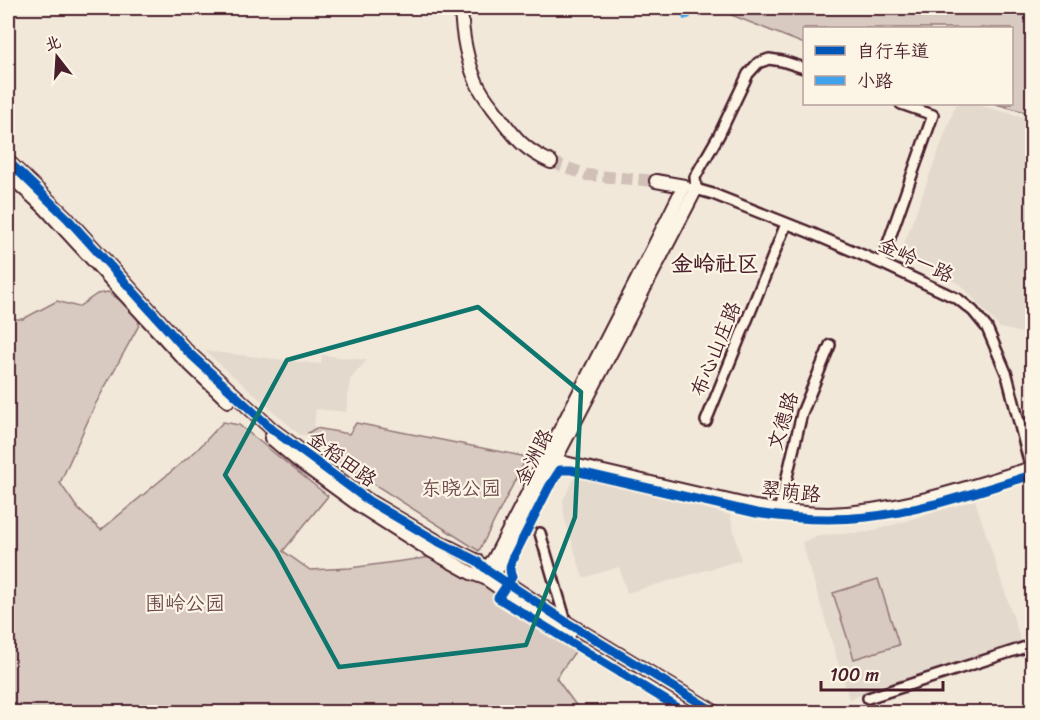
<svg xmlns="http://www.w3.org/2000/svg" width="1040" height="720" viewBox="0 0 1040 720" font-family="Sriracha,'LXGW WenKai TC',sans-serif">
<style>
.built{fill:#e4d9cd}
.green{fill:#d8cac0;stroke:#917476;stroke-width:1.5}
.lines{fill:none;stroke-linecap:round;stroke-linejoin:round}
.secondary-tunnel{stroke:#d0c0b7;stroke-width:12;stroke-dasharray:12 6;stroke-linecap:butt}
.street-casing{stroke:#4a1f2b;stroke-width:14}
.secondary-casing{stroke:#4a1f2b;stroke-width:16}
.street{stroke:#fcf5e5;stroke-width:9}
.secondary{stroke:#fcf5e5;stroke-width:12}
.quiet{stroke:#40a2eb;stroke-width:8;stroke-dasharray:15 8;stroke-linecap:butt}
.cycleway-casing{stroke:#fcf5e5;stroke-width:13}
.cycleway{stroke:#0057b8;stroke-width:9}
.marked{fill:none;stroke:#0f766e;stroke-width:4.5;stroke-linejoin:round}
.labels{text-anchor:middle;dominant-baseline:central;stroke-width:4.5;stroke-linejoin:round;paint-order:stroke}
.street-label{font-size:20px;fill:#4a1f2b;stroke:#fcf5e5}
.park-label{font-size:20px;fill:#6e4a50;stroke:#fcf5e5}
.quarter-label{font-size:22px;font-weight:bold;fill:#4a1f2b;stroke:#fcf5e5}
</style>
<rect width="100%" height="100%" fill="#f1e8da"/>
<filter id="ink" filterUnits="userSpaceOnUse"><feTurbulence type="fractalNoise" baseFrequency=".0167" numOctaves="2"/><feDisplacementMap in="SourceGraphic" scale="12" xChannelSelector="R" yChannelSelector="G"/><feConvolveMatrix kernelMatrix="1 2 1 2 8 2 1 2 1" color-interpolation-filters="sRGB"/></filter>
<g filter="url(#ink)">
<!-- built -->
<g class="built">
<path d="M956,104h19l57,15v216l-32,-7 -38,-42 -49,-27 -9,-15z"/>
<path d="M205,351l116,13 1,-9 45,5 -17,20 -4,32 -30,-3 -3,27 -13,-1z"/>
<path d="M576,475l154,40 11,45 -114,33 -8,-26 -36,11 -19,-61 -1,-17z"/>
<path d="M975,500l47,144 -173,55 -47,-157 19,-7 48,-3z"/>
</g>
<!-- green -->
<g class="green">
<path d="M714,8h318v106l-36,-10h16v-76h-208v16z"/>
<path d="M108,292l29,20 2,13 -44,80 -35,78 18,26 23,21 96,-80 26,-28 16,3 89,71 -45,55 27,19 40,-2 82,-11 79,40 47,31 24,14 -26,36 25,34h-573v-393h15l34,-18 21,6 19,-13z"/>
<path d="M356,423l171,34 -48,94 -149,-95 -22,-23 8,-5 33,6z"/>
<path d="M878,579l21,66 -45,14 -21,-66z"/>
</g>
<g class="lines">
<!-- secondary-tunnel -->
<path class="secondary-tunnel" d="M551,162l36,13 69,6"/>
<!-- street casing -->
<g class="street-casing">
<g id="street">
<path d="M692,188l21,6 98,39 70,30 77,36 15,12 14,17 6,14 14,33 24,94"/>
<path d="M696,189l-1,-12 24,-42 29,-61 10,-11 11,-4 13,2 22,7"/>
<path d="M881,263l52,-148 -32,-11"/>
<path d="M706,421l80,-197"/>
<path d="M779,511l23,-98 28,-68"/>
<path d="M540,533l26,89 5,12"/>
<path d="M868,698l164,-53"/>
</g>
</g>
<!-- secondary casing -->
<g class="secondary-casing">
<g id="secondary">
<path d="M461,8c1,25 5,50 15,73 5,13 15,24 23,35 17,23 26,34 52,46"/>
<path d="M8,161l59,57 120,133 86,79 96,71 66,39 42,21 9,8 80,53 149,90"/>
<path d="M8,174l36,33 137,149 47,45"/>
<path d="M271,438l26,22 66,48 63,40 45,25 14,5 43,30 36,22"/>
<path d="M546,457l19,6 190,44c24,4 49,7 73,7 70,-2 138,-26 204,-46"/>
<path d="M489,576l4,-3 8,-9 195,-375"/>
<path d="M485,577l1,-8 8,-10 147,-287 43,-86 -28,-5"/>
</g>
</g>
<!-- street -->
<use href="#street" class="street"/>
<!-- secondary -->
<use href="#secondary" class="secondary"/>
<!-- quiet -->
<path class="quiet" d="M684,8l3,11"/>
<!-- cycleway casing -->
<g class="cycleway-casing">
<g id="cycleway">
<path d="M8,161l59,57 120,133 86,79 96,71 66,39 42,21 9,8 80,53 149,90"/>
<path d="M685,712l-187,-114 14,-21c-4,-8 -1,-13 2,-21l35,-69 11,-17h11l185,43c37,6 74,8 111,4 57,-6 111,-26 165,-42"/>
</g>
</g>
<!-- cycleway -->
<use href="#cycleway" class="cycleway"/>
</g>
</g>
<!-- marked area -->
<path class="marked" d="M478,307l103,85 -6,125 -49,128 -187,22 -63,-116 -51,-76 62,-115z"/>
<g class="labels">
<!-- street labels -->
<g class="street-label">
<text transform="translate(916 260) rotate(25)">金岭一路</text>
<text transform="translate(716 349) rotate(-68)">布心山庄路</text>
<text transform="translate(783 421) rotate(-73)">文德路</text>
<text transform="translate(534 457) rotate(-63)">金洲路</text>
<text transform="translate(342 459) rotate(36)">金稻田路</text>
<text transform="translate(791 492) rotate(6)">翠荫路</text>
</g>
<!-- park labels -->
<g class="park-label">
<text x="461" y="488">东晓公园</text>
<text x="185" y="603">围岭公园</text>
</g>
<!-- quarter labels -->
<g class="quarter-label">
<text x="715" y="263">金岭社区</text>
</g>
</g>
<!-- margin -->
<rect width="1040" height="720" fill="none" stroke="#fcf5e5" stroke-width="30"/>
<rect x="15" y="15" width="1010" height="690" fill="none" stroke="#4a1f2b" stroke-width="2" filter="url(#ink)"/>
<!-- legend -->
<rect x="803" y="27" width="210" height="78" fill="#fcf5e5" stroke="#b59f9b" stroke-width="1.5"/>
<rect x="815" y="46" width="30" height="9" fill="#0057b8" stroke="#b59f9b" stroke-width="1.5"/>
<text x="857" y="57" font-size="18" fill="#4a1f2b">自行车道</text>
<rect x="815" y="76" width="30" height="9" fill="#40a2eb" stroke="#b59f9b" stroke-width="1.5"/>
<text x="857" y="87" font-size="18" fill="#4a1f2b">小路</text>
<!-- north arrow -->
<g transform="translate(57 57) rotate(343)" stroke="#fcf5e5" stroke-width="4.5" paint-order="stroke">
<path d="M0-4.5L10 22L0 15L-10 22Z" fill="#4a1f2b"/>
<text y="-9" font-size="16" font-weight="bold" text-anchor="middle" fill="#4a1f2b">北</text>
</g>
<!-- scale -->
<path d="M821 681v9h122v-9" fill="none" stroke="#4a1f2b" stroke-width="3"/>
<text x="830" y="681" font-size="18" fill="#4a1f2b" stroke="#fcf5e5" stroke-width="4.5" paint-order="stroke">100 m</text>
</svg>
